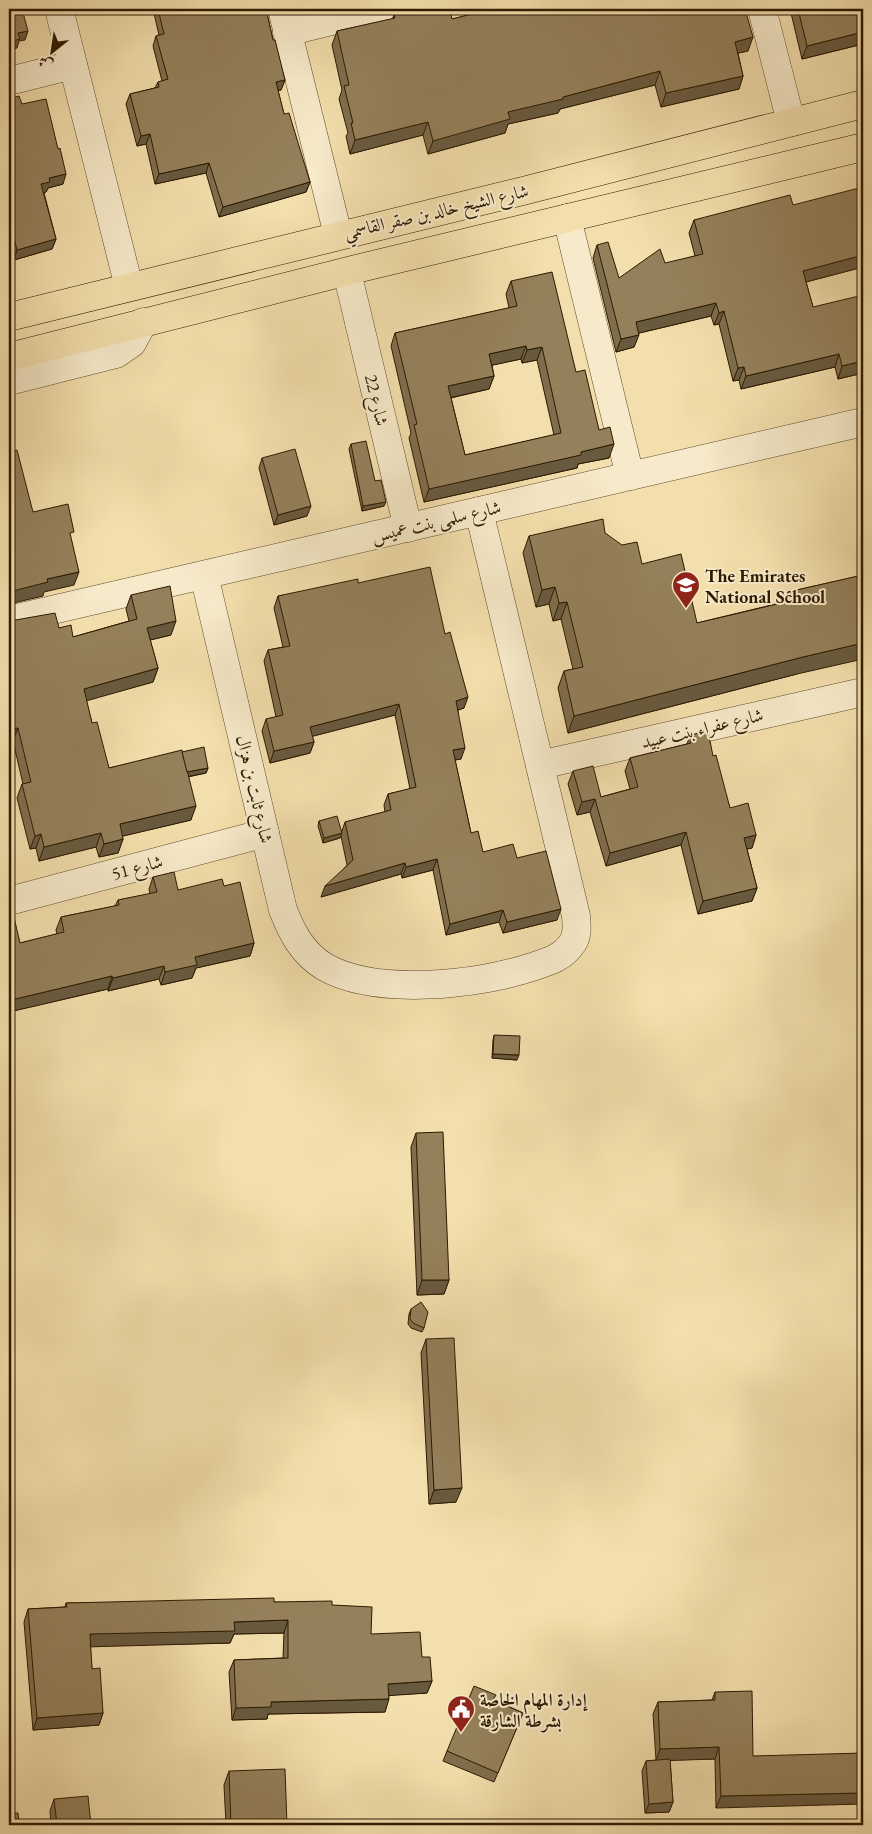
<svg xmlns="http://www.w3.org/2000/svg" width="872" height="1834" viewBox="0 0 872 1834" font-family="'EB Garamond',Amiri,serif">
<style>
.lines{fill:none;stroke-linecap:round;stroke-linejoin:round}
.minor-casing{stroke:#5f4b2b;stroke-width:29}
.major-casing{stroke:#2e1a00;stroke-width:29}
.minor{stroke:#f7eaca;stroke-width:28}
.major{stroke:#f3dfad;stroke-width:28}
.wall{fill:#7f6e4d;stroke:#2e1a00;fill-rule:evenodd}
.shaded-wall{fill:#685a3f;stroke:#2e1a00}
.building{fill:#94805a;stroke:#2e1a00;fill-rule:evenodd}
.labels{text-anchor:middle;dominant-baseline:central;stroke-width:4;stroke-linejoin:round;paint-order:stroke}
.street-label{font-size:18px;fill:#2e1a00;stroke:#f7eaca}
.poi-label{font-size:18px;font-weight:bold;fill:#2e1a00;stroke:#f7eaca;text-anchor:start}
</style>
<rect width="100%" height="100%" fill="#f3dfad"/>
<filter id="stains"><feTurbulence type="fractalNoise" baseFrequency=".004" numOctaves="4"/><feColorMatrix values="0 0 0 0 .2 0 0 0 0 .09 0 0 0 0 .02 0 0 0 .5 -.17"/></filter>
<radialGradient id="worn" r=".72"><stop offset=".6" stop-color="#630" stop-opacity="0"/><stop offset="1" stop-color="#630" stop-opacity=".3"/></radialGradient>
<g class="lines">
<!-- minor casing -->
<g class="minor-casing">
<g id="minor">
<path d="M59,9l70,278"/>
<path d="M282,9l56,226"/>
<path d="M762,9l29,113"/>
<path d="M287,32l94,-23"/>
<path d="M9,81l64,-16"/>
<path d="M567,218l63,258"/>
<path d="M347,272l61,256"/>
<path d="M9,381l107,-27 16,-11 11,-21"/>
<path d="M204,575l79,335c9,23 20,44 42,57 51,29 153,18 207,0 15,-5 30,-9 39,-22 7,-8 6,-19 5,-29l-97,-405"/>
<path d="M9,620l854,-198"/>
<path d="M540,765l323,-73"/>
<path d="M9,901l256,-68"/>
</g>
</g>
<!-- major casing -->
<g class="major-casing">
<g id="major">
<path d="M9,317l514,-126 340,-87"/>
<path d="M9,357l347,-88 507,-122"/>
</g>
</g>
<!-- minor -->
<use href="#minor" class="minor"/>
<!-- major -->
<use href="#major" class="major"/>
</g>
<!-- wall -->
<g class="wall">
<path d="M153,9h113l7,31 12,40 -4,10 -3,1 6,23 26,68 -4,10 -87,25 -13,-44 -51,11 -9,-40 -9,2 -11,-42 4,-10 25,-6 3,-6 4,-1 -9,-35 3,-10 3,-1z"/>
<path d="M482,9h263l3,42 -10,2 5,23 -4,13 -78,18 -6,-22 -95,24 -2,4 -50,11 -3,9 -77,21 -5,-19 -73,19 -4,-18 2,-3 -9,-34 3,-9 -10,-45 5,-14 56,-12 1,-4 58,4 29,-7z"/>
<path d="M790,9h73v35l-61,15z"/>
<path d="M9,99l13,5 41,80 -15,4 -2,4 -2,1 12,46 -4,10 -38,11 -5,-18z"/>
<path d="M793,205l70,62 -57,15 7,25 50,66 -25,6 -3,-12 -94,22 -2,-9 -6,1 -14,-57 -5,1 -3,-9 -72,17 -5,14 -18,5 -23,-94 4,-13 22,33 76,-22 -6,-23 5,-13z"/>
<path d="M511,281l65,91 23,58 10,28 -31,6 -1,4 -153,34 -15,-64 2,-5 -20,-87 4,-13 114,-25 -3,-14zM521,359l1,4 15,-3 17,75 -89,20 -14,-57 38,-9 5,-13 -2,-11z"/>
<path d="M351,444l24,37 9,25 -22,5 -13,-62z"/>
<path d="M262,458l45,58 -33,9 -15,-57z"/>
<path d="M605,533l37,31 55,59 87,-21 4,-10 75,-17 -66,99 -229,59 -10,-45 6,-17 9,-2 -12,-50 -8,2 -4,-17 -13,3 -13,-54 6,-17z"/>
<path d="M358,583l87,51 19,74 -6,2 3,49 -6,1 16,73 12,19 34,6 40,62 -54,13 -4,-11 -53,13 -13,-65 -31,8 -1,-4 -80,23 26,-32 -6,-29 -1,2 -17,5 -5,-17 1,-5 23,10 3,-9 40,-10 -1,-7 4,-11 22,-5 -15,-74 -83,21 2,6 -4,11 -40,10 -8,-32 4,-12 10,-2 -12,-56 4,-11 15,-3 -9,-39 4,-12z"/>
<path d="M131,595l40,40 -21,5 8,28 -5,14 -67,18 6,23 17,45 73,-16 26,16 -2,5 -18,4 3,43 -69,16 1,3 -5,14 -19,4 -3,-10 -57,14 -3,-13 -6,1 -13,-51 5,-14h1l-10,-43 -4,1v-121l50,7 14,9 56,-16 -3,-12z"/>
<path d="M690,735l23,21 17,52 26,27 -4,13 -5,1 10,39 -5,13 -54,13 -17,-69 -75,21 -16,-54 -13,3 -9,-31 5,-13 28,26 29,-8 -5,-18 5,-13 57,-14z"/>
<path d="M153,877l25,13 46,-4 30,57 -4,13 -54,12 -4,10 -31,7 -2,-6 -51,12v-2l-95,22 -4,14v-111l11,29 37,-9 -1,-4 5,-13 54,-11 3,-6 32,-6 -1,-5z"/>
<path d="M494,1035l23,25 -25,-2 1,-18z"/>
<path d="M416,1133l33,147 -5,14 -27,1 -6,-148z"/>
<path d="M411,1309l13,19 -2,4 -11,-4 -3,-4 1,-10z"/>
<path d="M426,1339l30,163 -27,2 -8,-151z"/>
<path d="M274,1602l58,3 39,29 51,23 10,24 -5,12 -38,2 -4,17 -117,2 -1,5 -35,1 -3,-48 5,-12 49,-2 1,-25 -50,1 -4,9 -140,3 2,23 11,44 -4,12 -66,5 -9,-108 4,-13 37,-2 1,-4z"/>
<path d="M715,1692l38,64 -37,52 -1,-49 -45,1 3,42 -4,10 -24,1 -3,-42 4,-10 10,-1 -3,-46 5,-12 54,-2z"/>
<path d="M494,1700l29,13 -29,69 -51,-21 4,-10z"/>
<path d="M229,1771l58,54h-61l-2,-40z"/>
<path d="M54,1799l37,26h-40l-1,-14z"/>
</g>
<!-- shaded-wall -->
<g class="shaded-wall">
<path d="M28,31l-3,9 -6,1 -2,7 -8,2v-8l9,-9z"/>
<path d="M863,32v12l-61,15 5,-13z"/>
<path d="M753,37l-5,14 -18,4 5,-13z"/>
<path d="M660,71l-5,14 -95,24 -2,4 -50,11 -3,9 -77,21 5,-13 75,-29 55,-15z"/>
<path d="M743,76l-4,13 -78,18 5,-14z"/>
<path d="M285,80l-4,10 -9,2 4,-10z"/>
<path d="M428,122l-5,13 -73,19 5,-14z"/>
<path d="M150,134l-4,10 -9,2 4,-10z"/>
<path d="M209,163l-3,10 -51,11 4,-10z"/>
<path d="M66,174l-3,10 -15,4 -2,4 -8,2 3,-10 8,-6z"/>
<path d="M310,182l-4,10 -87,25 4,-10z"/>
<path d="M56,239l-4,10 -38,11 3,-10z"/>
<path d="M863,255v12l-65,17 5,-13z"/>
<path d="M716,303l-5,13 -80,19 5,-13z"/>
<path d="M724,311l-5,13 -5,1 5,-12z"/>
<path d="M639,335l-5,12 -18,5 5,-13z"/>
<path d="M526,346l-5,13 -37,8 5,-13z"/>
<path d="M542,347l-5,13 -15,3 5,-13z"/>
<path d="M839,354l-4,13 -94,22 5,-13z"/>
<path d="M863,361v12l-25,6 4,-13z"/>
<path d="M744,367l-5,13 -6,1 5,-13z"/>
<path d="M494,376l-5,13 -45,10 4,-13z"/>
<path d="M614,444l-5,14 -31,6 -1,4 -153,34 5,-13 152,-37z"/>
<path d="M386,502l-2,4 -22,5 1,-5z"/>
<path d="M311,506l-4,10 -33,9 4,-10z"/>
<path d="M79,572l-5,13 -30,7 -1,4 -34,8v-12l38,-13z"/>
<path d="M555,587l-6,17 -13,3 6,-17z"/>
<path d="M567,602l-6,17 -8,2 6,-18z"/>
<path d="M176,621l-5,14 -29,7 5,-14z"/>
<path d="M863,643v16l-66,15 -229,59 6,-17 229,-59z"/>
<path d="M158,668l-5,14 -74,21 5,-14z"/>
<path d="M468,697l-4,11 -12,4 4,-11z"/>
<path d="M399,704l-4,11 -89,23 4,-11z"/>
<path d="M18,728l-5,13 -4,1v-4l3,-9z"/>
<path d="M314,742l-4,11 -40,10 4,-12z"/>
<path d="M465,748l-4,11 -12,2 4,-11z"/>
<path d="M208,768l-2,5 -21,4 2,-5z"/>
<path d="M595,799l-5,13 -13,3 5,-13z"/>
<path d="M196,806l-5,14 -76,18 5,-14z"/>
<path d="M686,832l-5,13 -75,21 4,-13z"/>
<path d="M101,833l-5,14 -57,14 5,-14z"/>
<path d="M342,833l-2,5 -17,5 1,-5z"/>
<path d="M41,834l-5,14 -6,1 5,-13z"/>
<path d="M756,835l-4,13 -13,3 5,-13z"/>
<path d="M123,839l-5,14 -19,4 5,-13z"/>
<path d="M437,859l-4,11 -31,8 4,-11z"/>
<path d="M405,863l-4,11 -80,23 4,-11z"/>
<path d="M757,888l-5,13 -54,13 5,-13z"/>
<path d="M561,909l-4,11 -54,13 4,-11z"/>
<path d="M503,910l-4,12 -53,13 4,-11z"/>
<path d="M254,943l-4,13 -54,12 -4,10 -31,7 4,-13 30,-15z"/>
<path d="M164,966l-5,13 -51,12 5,-13z"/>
<path d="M112,976l-4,13 -99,23 2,-12z"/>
<path d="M13,1012l-4,13v-12z"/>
<path d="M493,1054l26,1 -2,5 -25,-2z"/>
<path d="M422,1280h27l-5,14 -27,1z"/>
<path d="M462,1488l-6,14 -27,2 5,-14z"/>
<path d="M288,1620l-4,13 -50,1 -4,9 -145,4 5,-13 144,-12z"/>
<path d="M432,1681l-5,12 -43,3 4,-12z"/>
<path d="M389,1699l-4,13 -117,2 -1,5 -35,1 4,-12 35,-6z"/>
<path d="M103,1713l-4,12 -66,5 4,-12z"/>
<path d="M719,1747l-4,12 -59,2 4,-12z"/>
<path d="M863,1793v11l-147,4 5,-12z"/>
<path d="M673,1802l-4,10 -24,1 4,-9z"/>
</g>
<!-- building -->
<g class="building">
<path d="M9,9h13l6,22 -10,2 2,6 -11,3z"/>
<path d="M158,9h108l7,31h2l10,40 -9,2 8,32 5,-1 21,69 -87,25 -14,-44 -50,11 -9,-40 -9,2 -11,-42 29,-7 -1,-5 10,-3 -12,-43 8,-2z"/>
<path d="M419,9h31l2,10 36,-9v-1h257l8,28 -18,5 8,34 -77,17 -6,-22 -97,26v2l-55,13 2,7 -77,22 -5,-19 -73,18 -4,-17h2l-9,-37 5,-1 -12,-54 58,-13 -1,-3z"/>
<path d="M798,9h65v23l-56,14z"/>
<path d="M19,96l3,8 24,-5 12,50 2,-1 6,26 -17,4 1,4 -9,2 15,55 -39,11 -7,-29h-1v-122z"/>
<path d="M863,187v68l-60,16 10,36 50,-12v66l-21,5 -3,-12 -93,22 -2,-9 -6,1 -14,-57 -5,2 -3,-10 -80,19 3,13 -18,4 -24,-94 11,-3 11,36 41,-29 5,14 38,-9 -9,-34 96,-25 3,10z"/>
<path d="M552,272l24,100 9,-2 14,60 11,-3 4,17 -33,8v3l-152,34 -15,-64 3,-1 -22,-91 122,-27 -6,-25zM526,346l1,4 15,-3 19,86 -96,22 -17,-69 46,-10 -5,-22z"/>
<path d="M366,441l9,40 6,-1 5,22 -23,4 -12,-62z"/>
<path d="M295,449l16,57 -33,9 -16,-57z"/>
<path d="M17,450l16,62 35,-8 6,28 -4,1 9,39 -32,7 1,3 -39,10v-140z"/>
<path d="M603,519l2,14 17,12 15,-3 5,22 39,-10 16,69 93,-22 -2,-9 75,-17v68l-60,14 -229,59 -10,-45 19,-4 -16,-65 -8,1 -4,-16 -13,3 -13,-54z"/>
<path d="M430,567l15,67 5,-2 18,65 -12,4 9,47 -12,2 18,83 7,-2 5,21 30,-8 4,14 29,-7 15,58 -54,13 -4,-12 -53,14 -13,-65 -31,8 -1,-4 -80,23 28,-26 -8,-38 46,-12 -3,-16 28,-7 -17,-83 -89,23 4,15 -40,9 -8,-32 17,-4 -15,-65 22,-4 -12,-50 80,-17v4z"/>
<path d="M170,586l6,35 -29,7 11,40 -74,21 8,34 5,-1 12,46 73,-18 14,56 -76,18 3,15 -19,5 -3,-11 -57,14 -3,-13 -6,2 -13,-52 9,-2 -13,-54 -6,1 -3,-15v-93h1l45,-8 4,15 12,-3 2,12 64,-18 -6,-24z"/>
<path d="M708,731l5,25 3,-1 14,53 18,-5 8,32 -12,3 13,50 -54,13 -17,-69 -76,21 -15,-54 -13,3 -9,-31 20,-5 8,31 37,-10 -8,-29 61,-15 -1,-8z"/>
<path d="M204,747l4,21 -21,4 -5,-20z"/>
<path d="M337,816l5,17 -18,5 -5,-17z"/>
<path d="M174,872l4,18 44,-11 2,7 16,-4 14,61 -59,14 2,8 -32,7 -1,-6 -51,12 -1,-2 -101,24 2,12 -4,1v-99l4,-1 7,30 44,-11 -3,-15 58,-12 -1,-5 39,-8 -4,-15z"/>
<path d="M494,1035l26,1 -1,19 -26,-1z"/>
<path d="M443,1132l6,148h-27l-6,-147z"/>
<path d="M421,1302l7,10 -4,16 -11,-5 -3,-4 1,-10z"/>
<path d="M454,1338l8,150 -28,2 -8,-151z"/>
<path d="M274,1598v4l58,-1v4l40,2 -1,27 49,-2 2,25h8l2,24 -44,3 1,15 -118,3v5l-35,1 -2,-48 54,-2v-38l-54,2 1,9 -145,3 2,35 8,-1 3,45 -66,5 -9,-109 39,-2 -1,-4z"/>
<path d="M474,1686l22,9 -3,5 30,13 -25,60 -51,-22z"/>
<path d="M752,1691l1,65 110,-3v40l-142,3 -2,-49 -59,2 -2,-47 57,-2v-8z"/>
<path d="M670,1759l3,43 -24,2 -3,-43z"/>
<path d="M285,1769l2,56h-56l-2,-54z"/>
<path d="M88,1796l3,29h-34l-3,-26z"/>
<path d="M9,1813h9l1,12h-10z"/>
</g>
<!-- icons -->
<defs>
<g id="school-pin" transform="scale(1.4375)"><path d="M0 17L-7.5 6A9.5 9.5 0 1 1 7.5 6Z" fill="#8f2418" stroke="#f7eaca"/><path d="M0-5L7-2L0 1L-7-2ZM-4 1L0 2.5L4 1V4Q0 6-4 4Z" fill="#fff"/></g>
<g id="civic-pin" transform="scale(1.4375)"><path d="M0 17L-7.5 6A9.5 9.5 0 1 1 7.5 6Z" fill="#8f2418" stroke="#f7eaca"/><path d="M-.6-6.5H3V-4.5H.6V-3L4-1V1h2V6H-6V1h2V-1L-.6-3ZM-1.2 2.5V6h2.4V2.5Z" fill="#fff"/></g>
</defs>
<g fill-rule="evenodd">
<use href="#school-pin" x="686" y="585"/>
<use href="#civic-pin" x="461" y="1709"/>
</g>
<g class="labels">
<!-- street labels -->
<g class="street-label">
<text transform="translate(436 211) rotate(-13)">شارع الشيخ خالد بن صقر القاسمي</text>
<text transform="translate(377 400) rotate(77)">شارع 22</text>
<text transform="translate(436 521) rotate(-13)">شارع سلمى بنت عميس</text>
<text transform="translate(702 728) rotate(-13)">شارع عفراء بنت عبيد</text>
<text transform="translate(255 789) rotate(77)">شارع ثابت بن هزال</text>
<text transform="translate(137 867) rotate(-15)">شارع 51</text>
</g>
<!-- poi labels -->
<g class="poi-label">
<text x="705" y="575">The Emirates<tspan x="705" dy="21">National School</tspan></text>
<text x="480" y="1699">إدارة المهام الخاصة<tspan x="480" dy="21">بشرطة الشارقة</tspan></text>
</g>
</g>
<!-- margin -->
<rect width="872" height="1834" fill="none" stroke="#f3dfad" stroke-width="30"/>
<rect x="10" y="10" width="852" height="1814" fill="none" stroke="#2e1a00" stroke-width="2.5"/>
<rect x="15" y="15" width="842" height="1804" fill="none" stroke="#2e1a00"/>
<!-- north arrow -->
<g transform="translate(52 52) rotate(210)" stroke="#f7eaca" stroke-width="4" paint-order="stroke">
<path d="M0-4L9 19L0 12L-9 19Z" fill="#2e1a00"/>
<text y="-8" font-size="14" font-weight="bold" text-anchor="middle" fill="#2e1a00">ش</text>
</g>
<rect width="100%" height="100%" filter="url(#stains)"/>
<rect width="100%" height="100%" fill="url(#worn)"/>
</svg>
